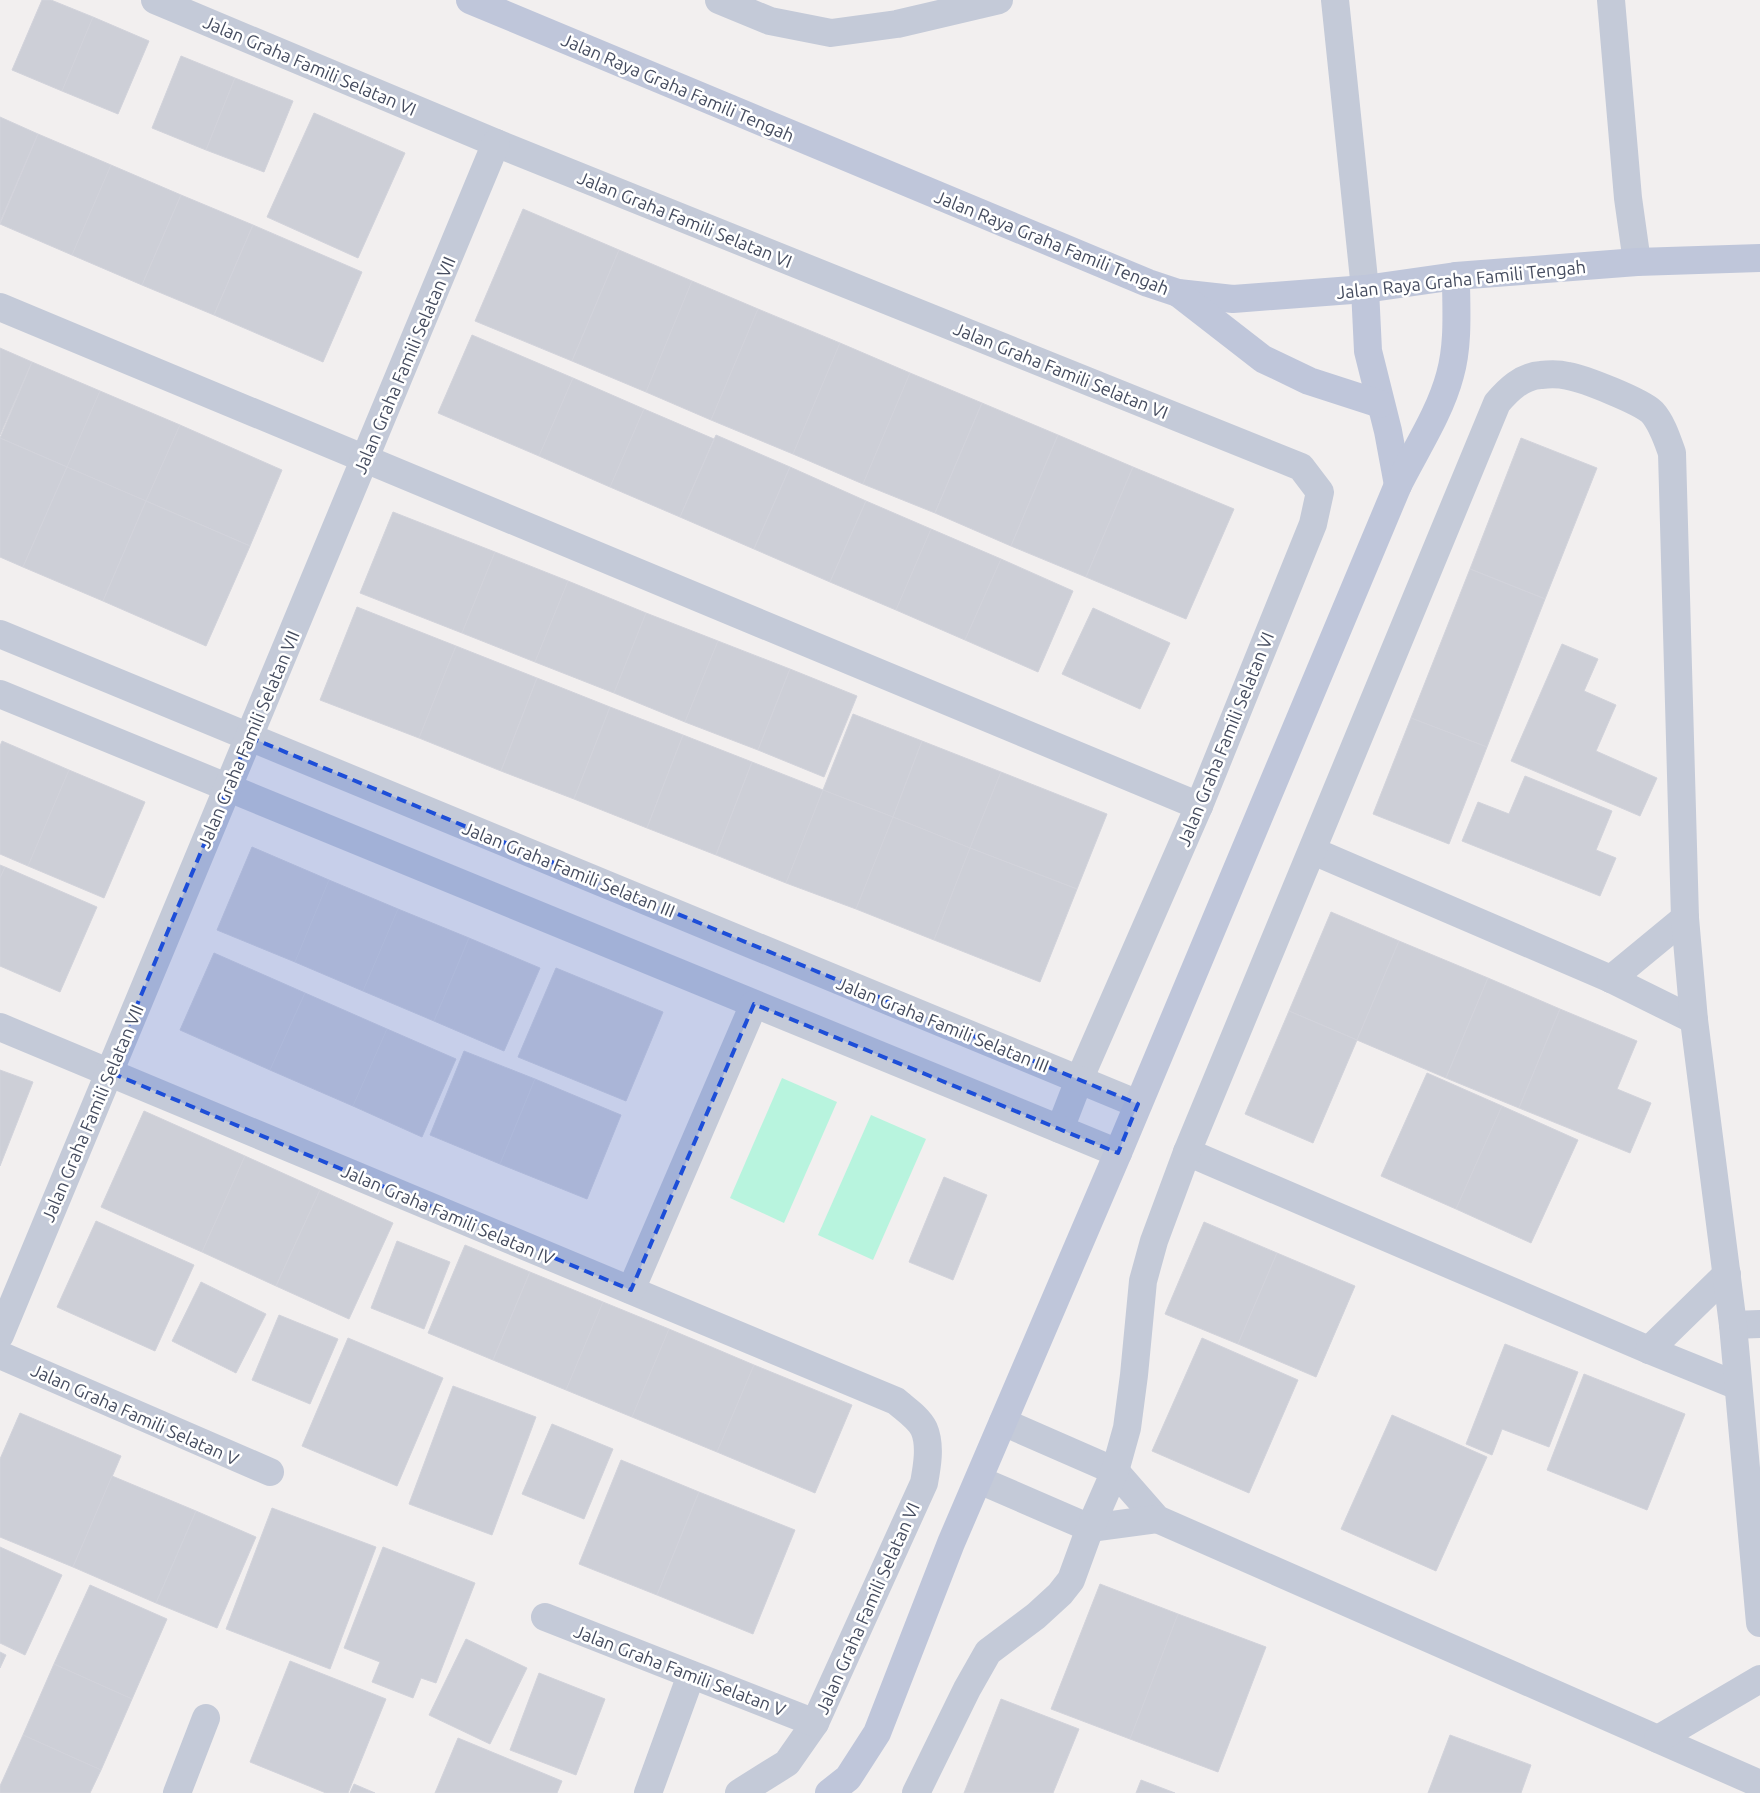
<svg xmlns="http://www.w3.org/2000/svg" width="1760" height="1793" viewBox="0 0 1760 1793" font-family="Ubuntu,sans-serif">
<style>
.green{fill:#b8f4de}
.building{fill:#cdcfd7;stroke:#d2d3db}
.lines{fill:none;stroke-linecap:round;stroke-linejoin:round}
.street{stroke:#c4cad8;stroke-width:28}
.secondary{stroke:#bfc6da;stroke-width:28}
.marked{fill:#1d4ed8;fill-opacity:0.2;stroke:#1d4ed8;stroke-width:4;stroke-dasharray:10 6;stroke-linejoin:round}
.labels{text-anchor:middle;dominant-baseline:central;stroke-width:5;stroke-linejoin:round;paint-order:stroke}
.street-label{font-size:18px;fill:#454c5f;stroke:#fff}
</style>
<rect width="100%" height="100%" fill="#f2efef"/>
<!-- green -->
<g class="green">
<path d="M782,1078l55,24 -53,121 -54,-25z"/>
<path d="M871,1115l55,24 -53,121 -55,-25z"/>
</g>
<!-- building -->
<g class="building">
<path d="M42,0h9l42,17 -31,74 -50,-21z"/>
<path d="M93,17l56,24 -31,73 -56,-23z"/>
<path d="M181,56l54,22 -29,72 -54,-22z"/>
<path d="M235,78l58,23 -29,71 -58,-22z"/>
<path d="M314,113l91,40 -47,105 -91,-41z"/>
<path d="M0,117l38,17 -38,88z"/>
<path d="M38,134l73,31 -39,90 -72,-31z"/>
<path d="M111,165l70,30 -39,90 -70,-30z"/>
<path d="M181,195l72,30 -39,90 -72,-30z"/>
<path d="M523,209l96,41 -47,111 -97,-40z"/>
<path d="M253,225l109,47 -39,90 -109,-47z"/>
<path d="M619,250l73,31 -46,111 -74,-31z"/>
<path d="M692,281l66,28 -47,111 -65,-28z"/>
<path d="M758,309l82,34 -47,111 -82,-34z"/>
<path d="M472,335l101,43 -34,78 -101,-43z"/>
<path d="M840,343l70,30 -47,111 -70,-30z"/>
<path d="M0,348l32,14 -32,73z"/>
<path d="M32,362l68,29 -33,76 -67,-29z"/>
<path d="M910,373l72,30 -47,110 -72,-29z"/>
<path d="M573,378l71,31 -34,78 -71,-31z"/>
<path d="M100,391l80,34 -34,76 -79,-34z"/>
<path d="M982,403l76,32 -47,111 -76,-33z"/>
<path d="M644,409l70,30 -34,78 -70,-30z"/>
<path d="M180,425l102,45 -32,76 -104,-45z"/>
<path d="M716,435l74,32 -36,82 -74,-32z"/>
<path d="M1058,435l75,32 -47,110 -75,-31z"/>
<path d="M0,438l67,29 -44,100 -23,-10z"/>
<path d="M1521,438l76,30 -52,131 -75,-30z"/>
<path d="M67,467l79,34 -43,100 -80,-34z"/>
<path d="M790,467l76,34 -36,81 -76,-33z"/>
<path d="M1133,467l101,42 -48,110 -100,-42z"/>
<path d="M146,501l104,45 -44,100 -103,-45z"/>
<path d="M866,501l65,28 -35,81 -66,-28z"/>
<path d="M393,512l102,40 -33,81 -102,-40z"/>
<path d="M931,529l70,30 -36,81 -69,-30z"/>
<path d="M495,552l73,29 -33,81 -73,-29z"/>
<path d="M1001,559l72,32 -35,81 -73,-32z"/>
<path d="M1470,569l75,30 -58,148 -76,-29z"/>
<path d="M568,581l78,32 -32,80 -79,-31z"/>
<path d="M357,607l99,39 -37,92 -99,-38z"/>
<path d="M1093,608l77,35 -30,66 -78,-35z"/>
<path d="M646,613l72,28 -33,81 -71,-29z"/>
<path d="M718,641l72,28 -32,81 -73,-28z"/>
<path d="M1562,644l36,15 -14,32 32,14 -20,46 61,27 -17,38 -129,-55z"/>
<path d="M456,646l81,32 -36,93 -82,-33z"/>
<path d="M790,669l67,27 -33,81 -66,-27z"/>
<path d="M537,678l73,29 -36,92 -73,-28z"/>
<path d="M610,707l73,28 -36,93 -73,-29z"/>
<path d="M853,714l69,27 -29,76 -70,-27z"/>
<path d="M1411,718l76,29 -38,97 -76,-30z"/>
<path d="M683,735l69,27 -36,93 -69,-27z"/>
<path d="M2,741l67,29 -41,96 -28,-12v-108z"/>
<path d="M922,741l79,31 -31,76 -77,-31z"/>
<path d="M752,762l71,28 -37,93 -70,-28z"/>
<path d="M69,770l76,32 -41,96 -76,-32z"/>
<path d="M1001,772l106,42 -30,75 -107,-41z"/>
<path d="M1525,776l87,35 -16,39 20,8 -16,38 -138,-55 16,-39 31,12z"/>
<path d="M823,790l70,27 -37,92 -70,-26z"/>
<path d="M893,817l77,31 -36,92 -78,-31z"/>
<path d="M252,847l77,33 -34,82 -78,-32z"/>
<path d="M970,848l107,41 -37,93 -106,-42z"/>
<path d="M0,865l5,2 -5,11z"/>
<path d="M5,867l92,40 -37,85 -60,-26v-88z"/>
<path d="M329,880l69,29 -35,82 -68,-29z"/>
<path d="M398,909l71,29 -35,83 -71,-30z"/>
<path d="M1331,912l68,29 -42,99 -68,-29z"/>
<path d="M469,938l71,30 -36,83 -70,-30z"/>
<path d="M1399,941l89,37 -42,100 -89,-38z"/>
<path d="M214,953l91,40 -35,77 -90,-40z"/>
<path d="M556,968l107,44 -37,89 -108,-44z"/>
<path d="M1488,978l72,31 -41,99 -73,-30z"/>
<path d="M305,993l82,36 -34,77 -83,-36z"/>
<path d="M1560,1009l77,32 -20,48 34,14 -21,50 -111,-45z"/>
<path d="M1289,1011l68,29 -44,103 -68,-29z"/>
<path d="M387,1029l69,30 -34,78 -69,-31z"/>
<path d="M464,1051l71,28 -35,85 -70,-29z"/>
<path d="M0,1070l33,12 -33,84z"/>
<path d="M1427,1073l75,33 -46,103 -75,-33z"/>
<path d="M535,1079l86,36 -34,84 -87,-35z"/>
<path d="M1502,1106l76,34 -47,103 -75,-34z"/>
<path d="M144,1111l101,45 -43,96 -101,-45z"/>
<path d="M245,1156l75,34 -44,96 -74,-34z"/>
<path d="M944,1177l43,18 -34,85 -44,-18z"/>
<path d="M320,1190l73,33 -44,96 -73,-33z"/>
<path d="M96,1221l98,44 -39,86 -98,-44z"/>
<path d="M1204,1222l73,31 -39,91 -73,-30z"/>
<path d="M397,1241l53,21 -26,67 -53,-21z"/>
<path d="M465,1245l65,27 -37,88 -65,-27z"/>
<path d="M1277,1253l78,33 -39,91 -78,-33z"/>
<path d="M530,1272l73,30 -37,88 -73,-30z"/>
<path d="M201,1282l65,32 -30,59 -64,-32z"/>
<path d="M603,1302l66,27 -37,88 -66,-27z"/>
<path d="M279,1315l59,24 -28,65 -58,-24z"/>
<path d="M669,1329l85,36 -37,87 -85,-35z"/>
<path d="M348,1338l95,40 -46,108 -95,-40z"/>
<path d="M1202,1338l96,42 -49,113 -97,-42z"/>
<path d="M1505,1344l73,28 -29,75 -47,-18 -10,26 -26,-11z"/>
<path d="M754,1365l98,40 -37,88 -98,-41z"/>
<path d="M1584,1374l101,40 -38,96 -100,-40z"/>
<path d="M453,1386l83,31 -44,118 -83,-31z"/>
<path d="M20,1413l101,43 -48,111 -73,-30v-78z"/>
<path d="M1392,1415l95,42 -51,114 -95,-42z"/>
<path d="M552,1424l61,25 -29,70 -62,-25z"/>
<path d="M621,1460l78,32 -42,103 -78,-31z"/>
<path d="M112,1476l84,35 -40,92 -83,-36z"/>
<path d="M699,1492l96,38 -42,104 -96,-39z"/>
<path d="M272,1508l104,39 -46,122 -104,-40z"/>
<path d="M196,1511l60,26 -39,91 -61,-25z"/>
<path d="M0,1547l62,28 -37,80 -25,-12z"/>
<path d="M383,1547l92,36 -39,100 -15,-5 -8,20 -41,-16 8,-20 -36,-14z"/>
<path d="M1100,1584l78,30 -48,125 -79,-30z"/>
<path d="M90,1585l77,34 -35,80 -78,-35z"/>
<path d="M1178,1614l88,33 -48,125 -88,-33z"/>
<path d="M466,1639l61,29 -37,76 -61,-29z"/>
<path d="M0,1652l6,3 -6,13z"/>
<path d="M290,1661l96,38 -38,94h-22l-76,-31z"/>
<path d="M54,1664l78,35 -31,71 -78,-35z"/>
<path d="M539,1673l66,26 -29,76 -66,-25z"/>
<path d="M1001,1699l78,30 -26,64h-89z"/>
<path d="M23,1735l78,35 -11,23h-90v-7z"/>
<path d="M1450,1735l81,30 -10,28h-93z"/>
<path d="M458,1738l104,43 -5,12h-122z"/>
<path d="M1141,1780l34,13h-39z"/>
<path d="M354,1784l21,9h-25z"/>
</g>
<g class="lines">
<!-- street -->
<g class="street">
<path d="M155,0l341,143 805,324 19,25 -7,32 -114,282 -120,274 -19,49"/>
<path d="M719,0l51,21 61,12 66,-9 102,-24"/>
<path d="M1335,0l30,289"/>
<path d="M1611,0l17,198 9,64"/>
<path d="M0,307l1199,499"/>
<path d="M0,634l1138,470"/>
<path d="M0,694l1118,459"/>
<path d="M1313,851l298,128 83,41"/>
<path d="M1611,979l74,-61"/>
<path d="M0,1027l896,374c9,8 23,17 28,28 7,16 3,38 0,54l-109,240 -28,40 -48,30"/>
<path d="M1187,1152l462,198 89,36"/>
<path d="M631,1290l123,-286"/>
<path d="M1733,1325l27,-1"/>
<path d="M0,1335l496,-1192"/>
<path d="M1649,1350l78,-76"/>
<path d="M0,1355l270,117"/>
<path d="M1003,1422l112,49 42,48 603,265"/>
<path d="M979,1480l111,48 67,-9"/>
<path d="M545,1617l270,106"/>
<path d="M1658,1739l102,-60"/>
<path d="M177,1793l29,-75"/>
<path d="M648,1793l43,-118"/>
<path d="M916,1793l51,-104 21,-37 48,-36 24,-22 11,-14 19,-52 25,-57 12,-43 7,-53 9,-94 11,-40 33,-89 310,-749c11,-13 25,-27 44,-28 8,-1 19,-1 27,1 17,3 72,25 84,36 10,11 15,27 20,41l13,465 9,102 39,305 27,298"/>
</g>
<!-- secondary -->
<g class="secondary">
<path d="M470,0l678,283 30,10 55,6 132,-10 91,-13 181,-14 123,-4"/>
<path d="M1365,289l3,62 20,80 10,54"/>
<path d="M1178,293l85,66 46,22 71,23"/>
<path d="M829,1793l19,-15 29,-45 74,-190 167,-390 280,-668c18,-36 42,-72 52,-110 9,-32 6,-67 6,-99"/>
</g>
</g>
<!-- marked area -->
<path class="marked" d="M249,737l889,367 -20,49 -364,-149 -123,286 -522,-218z"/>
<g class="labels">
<!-- street labels -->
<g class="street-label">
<text transform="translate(310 65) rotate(23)">Jalan Graha Famili Selatan VI</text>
<text transform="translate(678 87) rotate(23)">Jalan Raya Graha Famili Tengah</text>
<text transform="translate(685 219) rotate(22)">Jalan Graha Famili Selatan VI</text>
<text transform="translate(1052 242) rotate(22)">Jalan Raya Graha Famili Tengah</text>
<text transform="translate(1461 279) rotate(-6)">Jalan Raya Graha Famili Tengah</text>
<text transform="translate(404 365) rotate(-67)">Jalan Graha Famili Selatan VII</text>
<text transform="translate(1061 370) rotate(22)">Jalan Graha Famili Selatan VI</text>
<text transform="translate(248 739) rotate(-67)">Jalan Graha Famili Selatan VII</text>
<text transform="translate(1225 739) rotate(-68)">Jalan Graha Famili Selatan VI</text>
<text transform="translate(569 869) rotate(22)">Jalan Graha Famili Selatan III</text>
<text transform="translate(943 1024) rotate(22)">Jalan Graha Famili Selatan III</text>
<text transform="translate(92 1113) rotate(-67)">Jalan Graha Famili Selatan VII</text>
<text transform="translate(448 1214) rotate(23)">Jalan Graha Famili Selatan IV</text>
<text transform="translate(135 1414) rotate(24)">Jalan Graha Famili Selatan V</text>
<text transform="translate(867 1608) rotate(-66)">Jalan Graha Famili Selatan VI</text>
<text transform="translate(680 1670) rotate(21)">Jalan Graha Famili Selatan V</text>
</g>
</g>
</svg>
